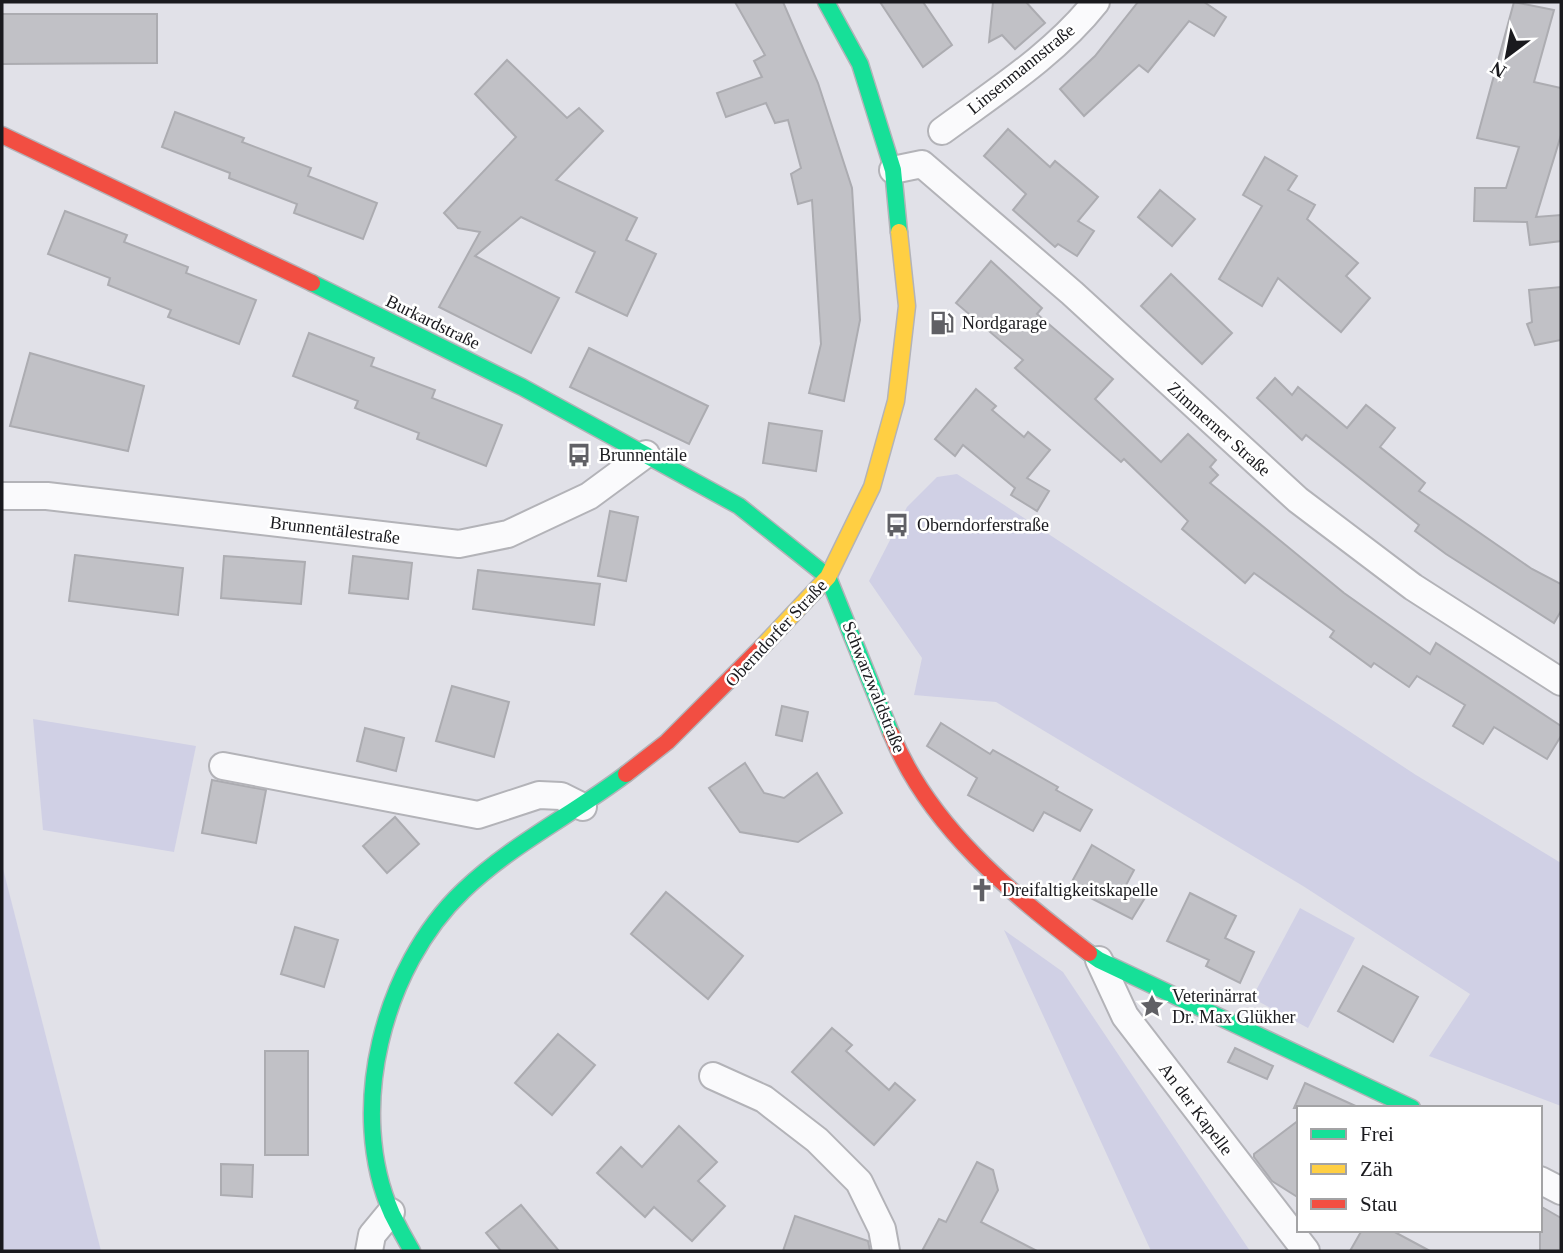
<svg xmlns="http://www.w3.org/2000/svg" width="1563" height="1253" viewBox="0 0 1563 1253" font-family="Georgia,serif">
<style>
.green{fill:#d0d0e5}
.building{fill:#c1c1c6;stroke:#acacb1;stroke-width:2}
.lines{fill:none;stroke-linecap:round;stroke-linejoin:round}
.street-casing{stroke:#b3b3b8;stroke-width:30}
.fast-casing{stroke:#b3b3b8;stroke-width:19}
.slow-casing{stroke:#b3b3b8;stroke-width:19}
.jam-casing{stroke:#b3b3b8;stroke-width:19}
.street{stroke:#fafafc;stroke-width:26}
.fast{stroke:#16e098;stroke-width:16}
.slow{stroke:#ffcf43;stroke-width:16}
.jam{stroke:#f24e42;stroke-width:16}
.labels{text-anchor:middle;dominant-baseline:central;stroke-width:5;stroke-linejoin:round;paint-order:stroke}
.street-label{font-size:18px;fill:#1a1a1e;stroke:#fff}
.poi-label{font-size:18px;fill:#1a1a1e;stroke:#fff;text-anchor:start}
</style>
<rect width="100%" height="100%" fill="#e1e1e8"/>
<!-- green -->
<g class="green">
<path d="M957,474l459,301 145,88v243l-132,-50 41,-62 -167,-108 -307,-184 -82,-7 8,-37 -53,-77 38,-74 30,-30z"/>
<path d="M33,719l163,27 -22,106 -131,-22z"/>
<path d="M2,865l99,386h-99z"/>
<path d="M1300,908l55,30 -47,90 -56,-30z"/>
<path d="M1004,930l59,42 187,279h-99z"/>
</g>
<!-- building -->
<g class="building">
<path d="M735,2h48l35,81 34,105 8,132 -16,81 -35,-8 12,-49 -9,-144 -14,4 -7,-30 10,-6 -13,-48 -13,3 -9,-20 -40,14 -9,-24 45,-16 -8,-16 11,-6z"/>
<path d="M880,2h43l29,43 -29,22z"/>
<path d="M993,2h33l19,21 -30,26 -13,-14 -13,7z"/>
<path d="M1138,2h66l22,15 -12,19 -25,-15 -41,51 -9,-7 -55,51 -24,-27 35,-33z"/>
<path d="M1514,2l40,8 -20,72 27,6v47l-25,82 25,-2v26l-31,4 -3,-23 -53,-1 1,-33h31l13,-41 -42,-9z"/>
<path d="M2,14h155v49l-155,1z"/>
<path d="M507,60l60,58 12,-10 24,23 -47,49 81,38 -11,22 30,14 -29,62 -51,-24 19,-40 -74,-35 -46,39 84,42 -28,55 -92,-46 41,-75 -22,-4 -14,-15 72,-76 -41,-43z"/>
<path d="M175,112l69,26 -2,4 69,26 -3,8 69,27 -14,36 -69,-26 3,-9 -68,-26 1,-5 -68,-26z"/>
<path d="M1008,129l42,38 5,-6 43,36 -20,24 16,10 -17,25 -19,-12 -3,3 -42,-37 13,-16 -42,-38z"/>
<path d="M1265,157l32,19 -9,14 27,15 -8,14 51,44 -12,13 24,22 -29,34 -63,-54 -16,28 -43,-27 43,-73 -19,-11z"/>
<path d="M1160,190l35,29 -23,27 -34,-29z"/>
<path d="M65,211l62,24 -3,7 64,25 -2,6 70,27 -17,44 -71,-27 3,-7 -63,-25 2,-7 -62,-24z"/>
<path d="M991,261l51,47 -5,6 76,65 -18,20 66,63 27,-28 28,26 -6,7 8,8 -8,8 134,110 86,61 6,-11 125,83v10l-14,23 -53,-32 -11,17 -30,-18 12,-21 -48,-29 -8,11 -35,-24 -3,4 -41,-30 4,-6 -80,-58 -9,10 -63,-54 6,-8 -64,-62 -3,3 -106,-94 8,-8 -67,-57z"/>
<path d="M1171,274l61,59 -30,31 -61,-58z"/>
<path d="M1561,287v53l-26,5 -8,-21 5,-2 -3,-32z"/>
<path d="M309,333l65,25 -3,8 64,24 -3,8 70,27 -16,41 -69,-27 2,-6 -64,-25 3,-7 -65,-25z"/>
<path d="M589,348l119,58 -19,38 -119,-57z"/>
<path d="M30,353l114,33 -16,65 -118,-25z"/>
<path d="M1275,378l17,17 6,-8 49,41 19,-23 29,23 -15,19 45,36 -6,8 113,78 29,15v27l-7,12 -108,-69 -31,-23 4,-6 -113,-90 -4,5 -45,-42z"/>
<path d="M976,389l20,17 -4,4 32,27 4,-5 22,18 -23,28 22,13 -12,20 -26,-16 4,-7 -52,-43 -8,11 -20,-17z"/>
<path d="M769,423l53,8 -6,40 -53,-8z"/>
<path d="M610,511l28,6 -12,64 -28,-5z"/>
<path d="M75,555l108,13 -5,47 -109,-14z"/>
<path d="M224,556l81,6 -4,42 -80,-6z"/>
<path d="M353,556l59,7 -4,36 -59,-6z"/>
<path d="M478,570l122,14 -6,41 -121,-16z"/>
<path d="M452,686l57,16 -15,55 -58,-16z"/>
<path d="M782,706l26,6 -6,29 -26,-6z"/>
<path d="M941,723l49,31 3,-4 65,37 -2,3 36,20 -12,21 -36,-19 -11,19 -65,-36 9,-17 -50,-32z"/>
<path d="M365,728l39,10 -8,33 -39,-10z"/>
<path d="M745,763l19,30 20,5 33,-25 25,40 -44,29 -58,-10 -31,-44z"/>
<path d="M212,780l54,10 -10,53 -54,-10z"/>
<path d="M395,817l24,27 -32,29 -24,-27z"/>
<path d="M1092,845l42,25 -8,15 20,11 -14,23 -63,-32z"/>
<path d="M666,892l77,64 -35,43 -77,-65z"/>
<path d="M1190,893l46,23 -11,22 29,14 -14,31 -34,-17 3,-6 -42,-19z"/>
<path d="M295,927l43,13 -14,47 -43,-13z"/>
<path d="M1363,966l55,31 -25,45 -55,-31z"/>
<path d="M832,1028l20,17 -6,6 22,20 21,19 6,-7 20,17 -41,45 -82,-73z"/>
<path d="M558,1034l37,31 -43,50 -37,-32z"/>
<path d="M1235,1048l38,18 -6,13 -39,-17z"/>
<rect x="265" y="1051" width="43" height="104"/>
<path d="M1305,1083l55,25h-66z"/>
<path d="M1299,1120v78l-27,-17 -18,-24v-3z"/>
<path d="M679,1126l38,36 -19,19 27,25 -33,35 -38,-34 -9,10 -48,-44 24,-26 21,20z"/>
<path d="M977,1162l16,8 5,20 -17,32 56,29h-115l17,-32 7,3z"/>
<path d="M221,1164l32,1 -1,32 -31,-2z"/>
<path d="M521,1205l38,46h-58l-15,-18z"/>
<path d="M1540,1206l21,12v33h-21z"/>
<path d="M795,1216l73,25 2,10h-87z"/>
<path d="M1362,1230h29l39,21h-80z"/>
</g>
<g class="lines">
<!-- street casing -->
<g class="street-casing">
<g id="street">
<path d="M942,131c53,-39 113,-77 154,-129"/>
<path d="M893,170l29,-6 150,129 226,207 115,87 148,95"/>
<path d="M2,496h45l412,48 49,-10 81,-38 57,-42"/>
<path d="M223,766l255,49 61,-20 22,1 22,11"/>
<path d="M1099,960l26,56 181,235"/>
<path d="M713,1076l51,23 53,41 42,42 23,47 4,22"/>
<path d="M1540,1180l21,11"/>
<path d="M369,1251l3,-16 19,-23"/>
</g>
</g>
<!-- fast casing -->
<g class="fast-casing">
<g id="fast">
<path d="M826,2l34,62 33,106 6,62"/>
<path d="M312,283l210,104 217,119 89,71 63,156"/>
<path d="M1089,953l10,7 313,148"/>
<path d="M412,1251c-7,-12 -14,-25 -20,-37 -46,-103 -9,-247 71,-323 49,-47 109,-76 163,-117"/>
</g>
</g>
<!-- slow casing -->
<g class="slow-casing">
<path id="slow" d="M762,647l66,-70 44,-90 24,-86 11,-95 -8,-74"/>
</g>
<!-- jam casing -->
<g class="jam-casing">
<g id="jam">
<path d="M2,135l310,148"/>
<path d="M891,733c38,94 120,160 198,220"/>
<path d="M626,774l41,-32 95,-95"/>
</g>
</g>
<!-- street -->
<use href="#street" class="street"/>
<!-- fast -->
<use href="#fast" class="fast"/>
<!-- slow -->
<use href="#slow" class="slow"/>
<!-- jam -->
<use href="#jam" class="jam"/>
</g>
<!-- icons -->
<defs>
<g id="fuel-bare" transform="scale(1.89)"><path d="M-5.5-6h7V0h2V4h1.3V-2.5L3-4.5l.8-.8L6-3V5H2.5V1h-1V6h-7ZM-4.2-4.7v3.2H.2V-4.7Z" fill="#606065" stroke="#fff" stroke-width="2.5" paint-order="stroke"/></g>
<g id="bus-bare" transform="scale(1.89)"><path d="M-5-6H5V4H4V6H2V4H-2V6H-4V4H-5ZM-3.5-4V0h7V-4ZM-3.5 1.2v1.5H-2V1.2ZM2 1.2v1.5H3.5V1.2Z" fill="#606065" stroke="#fff" stroke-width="2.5" paint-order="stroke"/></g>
<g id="church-bare" transform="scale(1.89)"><path d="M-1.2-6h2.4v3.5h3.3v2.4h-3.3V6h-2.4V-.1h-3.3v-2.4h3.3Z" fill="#606065" stroke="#fff" stroke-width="2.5" paint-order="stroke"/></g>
<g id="sight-bare" transform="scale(1.89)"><path d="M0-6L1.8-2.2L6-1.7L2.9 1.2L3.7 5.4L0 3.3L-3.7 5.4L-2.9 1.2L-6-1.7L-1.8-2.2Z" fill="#606065" stroke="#fff" stroke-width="2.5" paint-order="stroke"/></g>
</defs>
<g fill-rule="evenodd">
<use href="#fuel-bare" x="942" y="323"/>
<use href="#bus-bare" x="579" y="455"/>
<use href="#bus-bare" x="897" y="525"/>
<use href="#church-bare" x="982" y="890"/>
<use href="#sight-bare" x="1152" y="1006"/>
</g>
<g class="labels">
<!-- street labels -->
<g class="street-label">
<text transform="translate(1021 69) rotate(-39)">Linsenmannstraße</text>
<text transform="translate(433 322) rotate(26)">Burkardstraße</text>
<text transform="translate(1219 429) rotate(42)">Zimmerner Straße</text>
<text transform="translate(335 530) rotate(7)">Brunnentälestraße</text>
<text transform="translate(776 633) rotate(-47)">Oberndorfer Straße</text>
<text transform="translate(874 687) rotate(68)">Schwarzwaldstraße</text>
<text transform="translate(1196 1109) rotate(53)">An der Kapelle</text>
</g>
<!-- poi labels -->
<g class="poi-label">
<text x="962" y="323">Nordgarage</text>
<text x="599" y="455">Brunnentäle</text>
<text x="917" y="525">Oberndorferstraße</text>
<text x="1002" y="890">Dreifaltigkeitskapelle</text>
<text x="1172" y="996">Veterinärrat<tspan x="1172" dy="21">Dr. Max Glükher</tspan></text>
</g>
</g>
<!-- border -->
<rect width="1563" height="1253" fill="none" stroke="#1a1a1e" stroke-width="7"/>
<!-- legend -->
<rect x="1297" y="1106" width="245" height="126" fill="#ffffff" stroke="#a3a3a5" stroke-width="2"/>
<rect x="1311" y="1129" width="35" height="10" fill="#16e098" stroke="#a3a3a5" stroke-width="2"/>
<text x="1360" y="1141" font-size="21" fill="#1a1a1e">Frei</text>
<rect x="1311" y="1164" width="35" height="10" fill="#ffcf43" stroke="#a3a3a5" stroke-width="2"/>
<text x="1360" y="1176" font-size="21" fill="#1a1a1e">Zäh</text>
<rect x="1311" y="1199" width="35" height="10" fill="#f24e42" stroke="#a3a3a5" stroke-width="2"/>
<text x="1360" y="1211" font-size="21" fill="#1a1a1e">Stau</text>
<!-- north arrow -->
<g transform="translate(1507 56) rotate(212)" stroke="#ffffff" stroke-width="5" paint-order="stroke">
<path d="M0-5L12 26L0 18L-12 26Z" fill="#1a1a1e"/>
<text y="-10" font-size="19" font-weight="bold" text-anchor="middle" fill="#1a1a1e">N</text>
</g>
</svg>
